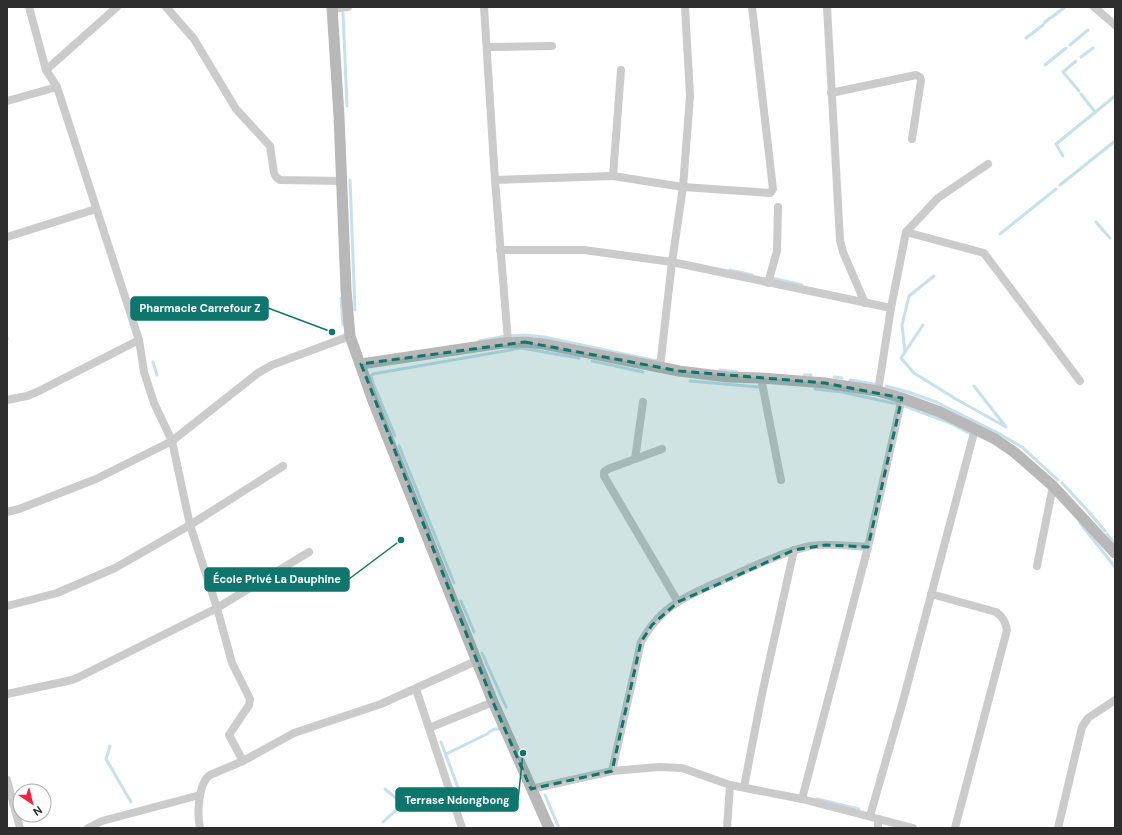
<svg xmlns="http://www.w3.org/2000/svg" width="1122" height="835" viewBox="0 0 1122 835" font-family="'DM Sans',sans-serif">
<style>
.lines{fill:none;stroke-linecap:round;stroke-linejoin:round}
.stream{stroke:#c5e0ee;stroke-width:3}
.minor{stroke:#cbcbcb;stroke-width:8}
.secondary{stroke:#b8b8b8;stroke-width:11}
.marked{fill:#0f766e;fill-opacity:0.2;stroke:#0f766e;stroke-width:3;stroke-dasharray:8 5;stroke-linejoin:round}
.leader{fill:none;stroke:#0f766e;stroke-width:1.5}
.callout-dot{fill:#0f766e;stroke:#fff;stroke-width:1.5}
.callout{fill:#0f766e;stroke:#0f766e;stroke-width:1.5}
.callout-label{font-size:11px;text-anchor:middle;font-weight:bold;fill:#fff}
</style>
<rect width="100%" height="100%" fill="#fff"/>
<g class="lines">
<!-- stream -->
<g class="stream">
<path d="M343,13l4,93"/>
<path d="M1052,17l13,-10"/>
<path d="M1044,23l6,-5"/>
<path d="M1026,38l17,-13"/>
<path d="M1070,45l18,-15"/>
<path d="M1081,57l12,-9"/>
<path d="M1076,61l-13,11 16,19"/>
<path d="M1045,65l21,-17"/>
<path d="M1081,94l14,18"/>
<path d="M1063,156l-7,-12 59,-48"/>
<path d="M350,180l5,130"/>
<path d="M1060,185l55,-44"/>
<path d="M1096,222l14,16"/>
<path d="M1000,234l56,-45"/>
<path d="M730,270l22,5"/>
<path d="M772,278l30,7"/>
<path d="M341,298l2,27"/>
<path d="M923,325l-22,33 13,15 42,26 50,28 -32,-41"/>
<path d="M510,336l15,-1 19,2 113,24"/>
<path d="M7,338v1"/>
<path d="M479,341l27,-5"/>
<path d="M905,352l-3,-27 7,-29 25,-20"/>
<path d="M592,361l51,11"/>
<path d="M153,362l4,13"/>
<path d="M720,370l17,2"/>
<path d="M804,375h7"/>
<path d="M834,377l8,1"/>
<path d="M850,380l24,4"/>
<path d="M690,381l68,6"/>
<path d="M886,386l22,6 28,10 60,30 26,15 36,33"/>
<path d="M815,389l27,3 55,12"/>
<path d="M905,406l45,17 19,10"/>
<path d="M395,436l-22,-53 -2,-7 2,-2 148,-26 58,10"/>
<path d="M399,446l55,137"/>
<path d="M1062,483l27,29 16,19"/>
<path d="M1080,523l35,44"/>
<path d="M1107,534l7,9"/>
<path d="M461,601l13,31"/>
<path d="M482,653l24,54"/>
<path d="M441,742l19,51"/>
<path d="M110,746l-4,13 25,43"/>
<path d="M446,754l41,-20c4,-4 9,-7 15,-4"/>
<path d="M545,795l14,33"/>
<path d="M817,799l42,10"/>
<path d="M383,822l20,-18 -18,-15"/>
</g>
<!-- minor -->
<g class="minor">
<path d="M29,7l17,63 11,17 82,253 5,32 10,31 18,38 18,84 27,83 15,55 18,36 -1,6 -20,30 14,26"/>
<path d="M166,7l28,32 42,70 34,37 4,27 2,4 4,3 62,1"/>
<path d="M484,7l11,173 13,162"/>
<path d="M827,7l13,233 3,12 22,51"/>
<path d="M1094,7l21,18"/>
<path d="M333,9l15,-2"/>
<path d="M487,47l65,-1"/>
<path d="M46,70l71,-63"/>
<path d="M831,93l85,-18 4,2 1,3 -9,59"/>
<path d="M7,101l50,-14"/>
<path d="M613,176l8,-106"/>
<path d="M495,180l118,-4 70,11 87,6 3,-4 -21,-182"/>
<path d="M906,232l78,21 96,128"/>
<path d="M7,237l89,-28"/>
<path d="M500,250h84l88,12 219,46"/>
<path d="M768,283l9,-32 1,-44"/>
<path d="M660,367l12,-105 11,-75 7,-91 -5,-89"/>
<path d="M761,378l20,102"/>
<path d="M878,391l13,-83 15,-76 32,-34 50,-34"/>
<path d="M7,400l20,-4 10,-4 102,-52"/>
<path d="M662,449l-54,20 -4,3v4l74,126"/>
<path d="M635,459l8,-57"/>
<path d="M7,512l12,-3 77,-30 76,-38 86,-68 14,-8 78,-29"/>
<path d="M1037,566l16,-80"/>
<path d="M931,594l65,18c7,5 9,9 11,18l-52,198"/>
<path d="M7,606l50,-13 58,-25 75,-43 93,-59"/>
<path d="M416,689l46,139"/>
<path d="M7,694l65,-14 7,-3 138,-69 92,-56"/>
<path d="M429,728l64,-26"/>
<path d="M612,771l29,-129c9,-16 22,-31 37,-40 16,-10 35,-18 52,-25 26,-12 53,-25 80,-31 19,-3 39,0 58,1"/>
<path d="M7,780l13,48"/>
<path d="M744,787l18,-93 32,-144"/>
<path d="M531,789l81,-18 47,-4 23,1 48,17 72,14 111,29"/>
<path d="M802,799l66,-252 34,-149"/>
<path d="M870,816l33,-115 72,-272"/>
<path d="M88,828l14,-7 98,-26"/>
<path d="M200,828c-3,-13 -2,-45 10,-53l33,-14 51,-28 87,-29 95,-43"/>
<path d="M727,828l3,-43"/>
<path d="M878,828v-9"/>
<path d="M1058,828l24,-101 6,-9 27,-18"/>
</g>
<!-- secondary -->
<g class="secondary">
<path d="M332,7l7,109 7,173 4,47 23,65 120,301 56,126"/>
<path d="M361,364l141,-21 23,-1 19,2 135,27 49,6 33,1 64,5 53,8 24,7 38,14 35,17 20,10 19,13 39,34 62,67"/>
</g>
</g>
<!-- marked area -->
<path class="marked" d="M525,342l154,29 146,12 77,15 -34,149 -42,-2 -32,5 -116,52 -26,23 -11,17 -29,129 -81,18 -38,-87 -132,-338z"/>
<!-- callouts -->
<path class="leader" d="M332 332L268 308M401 540L349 579M523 753L518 800"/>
<g class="callout-dot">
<circle cx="332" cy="332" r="4"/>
<circle cx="401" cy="540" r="4"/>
<circle cx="523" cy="753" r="4"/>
</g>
<g class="callout">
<rect x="131" y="297" width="137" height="23" rx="4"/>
<rect x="205" y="568" width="144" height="23" rx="4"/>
<rect x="396" y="788" width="122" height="23" rx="4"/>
</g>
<g class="callout-label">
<text x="200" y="312">Pharmacie Carrefour Z</text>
<text x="277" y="583">École Privé La Dauphine</text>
<text x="457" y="804">Terrase Ndongbong</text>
</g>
<!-- border -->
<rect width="1122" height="835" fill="none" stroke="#2e2e2e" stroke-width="16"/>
<!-- north arrow -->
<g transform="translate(32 803) rotate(145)"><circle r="19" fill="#ffffff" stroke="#ababab"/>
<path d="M0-3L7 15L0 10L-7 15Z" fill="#f2233e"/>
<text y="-6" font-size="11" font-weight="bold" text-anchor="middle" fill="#2e2e2e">N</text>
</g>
</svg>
